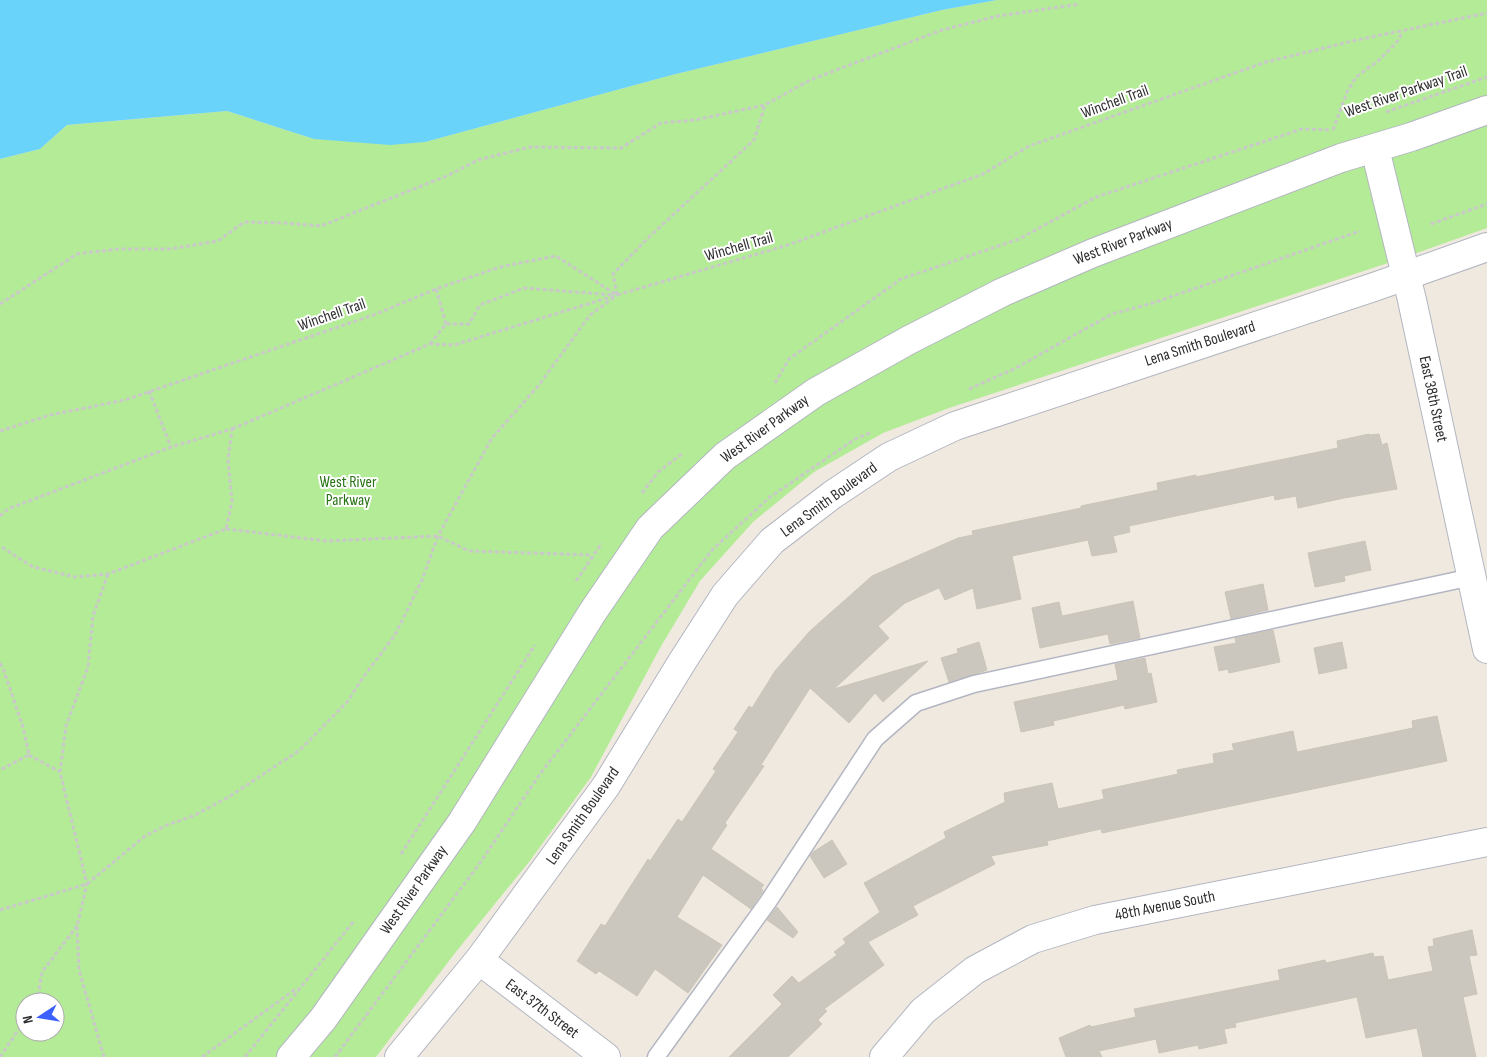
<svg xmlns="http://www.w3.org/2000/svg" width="1487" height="1057" viewBox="0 0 1487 1057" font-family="'Sofia Sans Condensed',sans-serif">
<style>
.green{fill:#b4eb97;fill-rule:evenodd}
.water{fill:#6ad3fa}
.building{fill:#cbc7be;stroke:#ccc5b8}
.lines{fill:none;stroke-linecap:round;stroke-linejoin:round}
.lane-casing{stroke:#b3b6c2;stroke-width:19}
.street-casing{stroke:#b3b6c2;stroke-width:30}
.path{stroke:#c9c9c9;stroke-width:3;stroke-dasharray:4 2.5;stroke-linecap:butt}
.lane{stroke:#fff;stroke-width:16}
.street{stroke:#fff;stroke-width:28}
.labels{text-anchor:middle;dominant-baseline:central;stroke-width:4;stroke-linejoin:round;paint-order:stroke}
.street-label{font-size:16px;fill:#2e2e2e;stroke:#fff}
.park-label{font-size:16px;fill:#287414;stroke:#fff}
</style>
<rect width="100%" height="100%" fill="#f0e9df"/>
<!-- green -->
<path class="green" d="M997,0h490v228l-87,31 -451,149 -66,25 -69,39 -61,50 -53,59 -40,67 -69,129 -62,85 -74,91 -79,104h-376v-898l40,-10 27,-24 160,-14 87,28 111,3 247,-67 270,-65zM25,1002h30v30h-30z"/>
<!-- water -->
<path class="water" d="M0,0h997l-55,10 -270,65 -247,67 -35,3 -76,-6 -87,-28 -160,14 -27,24 -40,10z"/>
<!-- building -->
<g class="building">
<path d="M1369,434l1,1 9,-1 3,11 5,-2 10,46 -53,9 -46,10 -2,-12 -21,4 -1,-5 -145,31 1,6 -17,4 4,16 -25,4 -4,-16 -76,16 9,43 -44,10 -4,-21 -28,12 -6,-12 -34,15 -27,23 11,12 -55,51 94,-28 -45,41 -8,-9 -26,30 -39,-35 -49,77 3,1 -39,57 2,2 -16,24 53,36 -3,3 2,3 -12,18 -48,-34 -26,42 45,28 -34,48 -33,-24 -18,27 -38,-25 -3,3 -19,-13 24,-37 4,2 43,-67 2,2 28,-42 4,3 34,-51 -3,-2 25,-37 -4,-3 15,-23 3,2 23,-37 35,-40 62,-55 86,-38 15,-3 -1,-4 109,-23v-2l77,-16 -1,-7 39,-8v2l142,-29 -1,-7z"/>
<path d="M1365,541l6,29 -27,6 1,5 -30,6 -7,-34z"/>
<path d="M1263,584l5,26 -37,9 -6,-27z"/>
<path d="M1133,601l7,37 -30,6 -2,-10 -68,14 -8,-40 27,-6 3,14z"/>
<path d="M1273,630l7,32 -51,11 -1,-4 -9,2 -5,-24 22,-4 -1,-5z"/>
<path d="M979,642l8,28 -38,12 -8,-24 17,-5 -1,-4z"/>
<path d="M1342,642l5,26 -28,6 -5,-26z"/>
<path d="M1145,658l3,16 3,-1 6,29 -32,7 -1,-4 -71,16 1,4 -33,7 -7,-30 104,-22 -3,-16z"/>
<path d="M1437,716l10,45 -345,72 -1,-4 -54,12 1,4 -57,11 4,8 -82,42 5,9 -50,27 16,23 -60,44 3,2 -9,9 4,4 -34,33h-59l53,-53 -9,-9 19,-19 7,7 38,-28 -3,-3 12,-9 -3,-4 37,-27 -16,-29 82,-45 -2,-6 61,-30 -1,-9 48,-10 6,26 46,-10 -2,-9 76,-16 -1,-4 37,-7 -1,-9 21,-4 -2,-6 61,-13 4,21 116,-24 -1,-7z"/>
<path d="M832,840l15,24 -23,14 -14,-22 3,-4z"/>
<path d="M777,907l21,25 -5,6 -26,-18z"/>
<path d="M1472,930l5,25 -8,1 8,38 -14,3 13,60h-53l-6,-29 -51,10 -9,-41 -122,26 1,4 -12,2 3,14 -28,6 -1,-4 -39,8 -3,-14 -57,12 3,6h-36l-7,-19 31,-13 1,2 45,-10 -2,-8 146,-29 -2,-10 47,-10 1,3 47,-10 1,4 9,-1 5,24 45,-9 -5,-24 6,-1 -1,-7z"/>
</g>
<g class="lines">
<!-- lane casing -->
<g class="lane-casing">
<path id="lane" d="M656,1057l112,-155 107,-163 41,-36 58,-19 498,-107"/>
</g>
<!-- street casing -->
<g class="street-casing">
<g id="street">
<path d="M1375,149l37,151 75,349"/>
<path d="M479,960l127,97"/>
<path d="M291,1057l32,-38 139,-197 130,-209 58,-85 75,-72 91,-64 93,-52 94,-48 90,-39 248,-95 70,-21 76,-27"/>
<path d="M399,1057l80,-97 127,-174 76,-124 43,-67 47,-54 60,-46 57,-38 66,-31 419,-139 113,-40"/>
<path d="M884,1057l39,-46 52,-41 58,-31 62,-19 392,-78"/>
</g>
</g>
<!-- path -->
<g class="path">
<path d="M1386,112l101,-35"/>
<path d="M1333,130l14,-38 9,-15 22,-16 18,-18 7,-11"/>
<path d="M1431,224l56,-20"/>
<path d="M436,289l10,35"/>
<path d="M617,295l-4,-21 36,-37 105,-97 11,-35"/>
<path d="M0,304l77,-50 41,-5h52l48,-8 26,-19 40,1 37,3 128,-51 29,-15 52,-13 91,1 40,-25 34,-3 70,-15 45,-25 132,-50 56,-14 82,-12"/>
<path d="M430,344l16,-20h23l11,-19 44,-17 90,7"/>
<path d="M775,383l14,-24 112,-80 118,-40 77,-42 206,-68 27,1"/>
<path d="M969,389l45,-20 98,-55 41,-11 207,-72"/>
<path d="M149,391l22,56"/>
<path d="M232,429l198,-85 24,1 160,-49"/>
<path d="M0,431l50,-16 75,-15 251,-86 60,-25 64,-22 56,-11 61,39 171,-50 195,-71 46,-28 237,-84 91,-22 130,-27"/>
<path d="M642,493l16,-21 24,-18"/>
<path d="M0,516l8,-7 163,-62 61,-18 -4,31 4,42 -6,27 -118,45 -33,3 -42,-10 -33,-21"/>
<path d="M226,529l101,12 111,-5 31,15 123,4"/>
<path d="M576,581l26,-38"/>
<path d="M0,663l4,8 19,56 6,28 -29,15"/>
<path d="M29,755l31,17"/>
<path d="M401,854l134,-209"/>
<path d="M0,910l87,-26 58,-48 22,-11 26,-9 34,-18 73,-48 48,-49 14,-22 33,-44 27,-55 16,-44 54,-98 47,-53 51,-70 27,-20"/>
<path d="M37,1002l5,-30 35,-46"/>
<path d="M0,1057l25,-37"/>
<path d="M104,1057l-25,-87 -2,-44 10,-42 -27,-112 6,-46 22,-59 5,-51 15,-42"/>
<path d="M202,1057l95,-69"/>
<path d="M245,1057l109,-136"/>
<path d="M335,1057l145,-194 60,-89 172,-224 58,-53 85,-58 17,-7"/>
</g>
<!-- lane -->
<use href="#lane" class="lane"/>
<!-- street -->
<use href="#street" class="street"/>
</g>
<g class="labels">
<!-- street labels -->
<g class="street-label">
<text transform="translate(1406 92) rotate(-19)">West River Parkway Trail</text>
<text transform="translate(1115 102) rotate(-20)">Winchell Trail</text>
<text transform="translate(1123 242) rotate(-21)">West River Parkway</text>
<text transform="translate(739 247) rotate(-16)">Winchell Trail</text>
<text transform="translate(332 315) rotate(-19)">Winchell Trail</text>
<text transform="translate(1200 344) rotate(-18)">Lena Smith Boulevard</text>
<text transform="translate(1433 399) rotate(78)">East 38th Street</text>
<text transform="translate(765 429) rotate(-36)">West River Parkway</text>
<text transform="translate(829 500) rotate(-36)">Lena Smith Boulevard</text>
<text transform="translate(583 816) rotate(-55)">Lena Smith Boulevard</text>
<text transform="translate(414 890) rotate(-55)">West River Parkway</text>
<text transform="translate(1165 906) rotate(-11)">48th Avenue South</text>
<text transform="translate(542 1009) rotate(37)">East 37th Street</text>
</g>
<!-- park labels -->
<g class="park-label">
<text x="348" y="482">West River<tspan x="348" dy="18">Parkway</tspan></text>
</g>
</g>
<!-- north arrow -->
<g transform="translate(40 1017) rotate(258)"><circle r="24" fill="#ffffff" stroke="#ababab"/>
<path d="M0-4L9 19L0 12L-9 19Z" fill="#3d61ff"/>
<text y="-8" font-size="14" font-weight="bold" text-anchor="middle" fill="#2e2e2e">N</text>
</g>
</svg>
